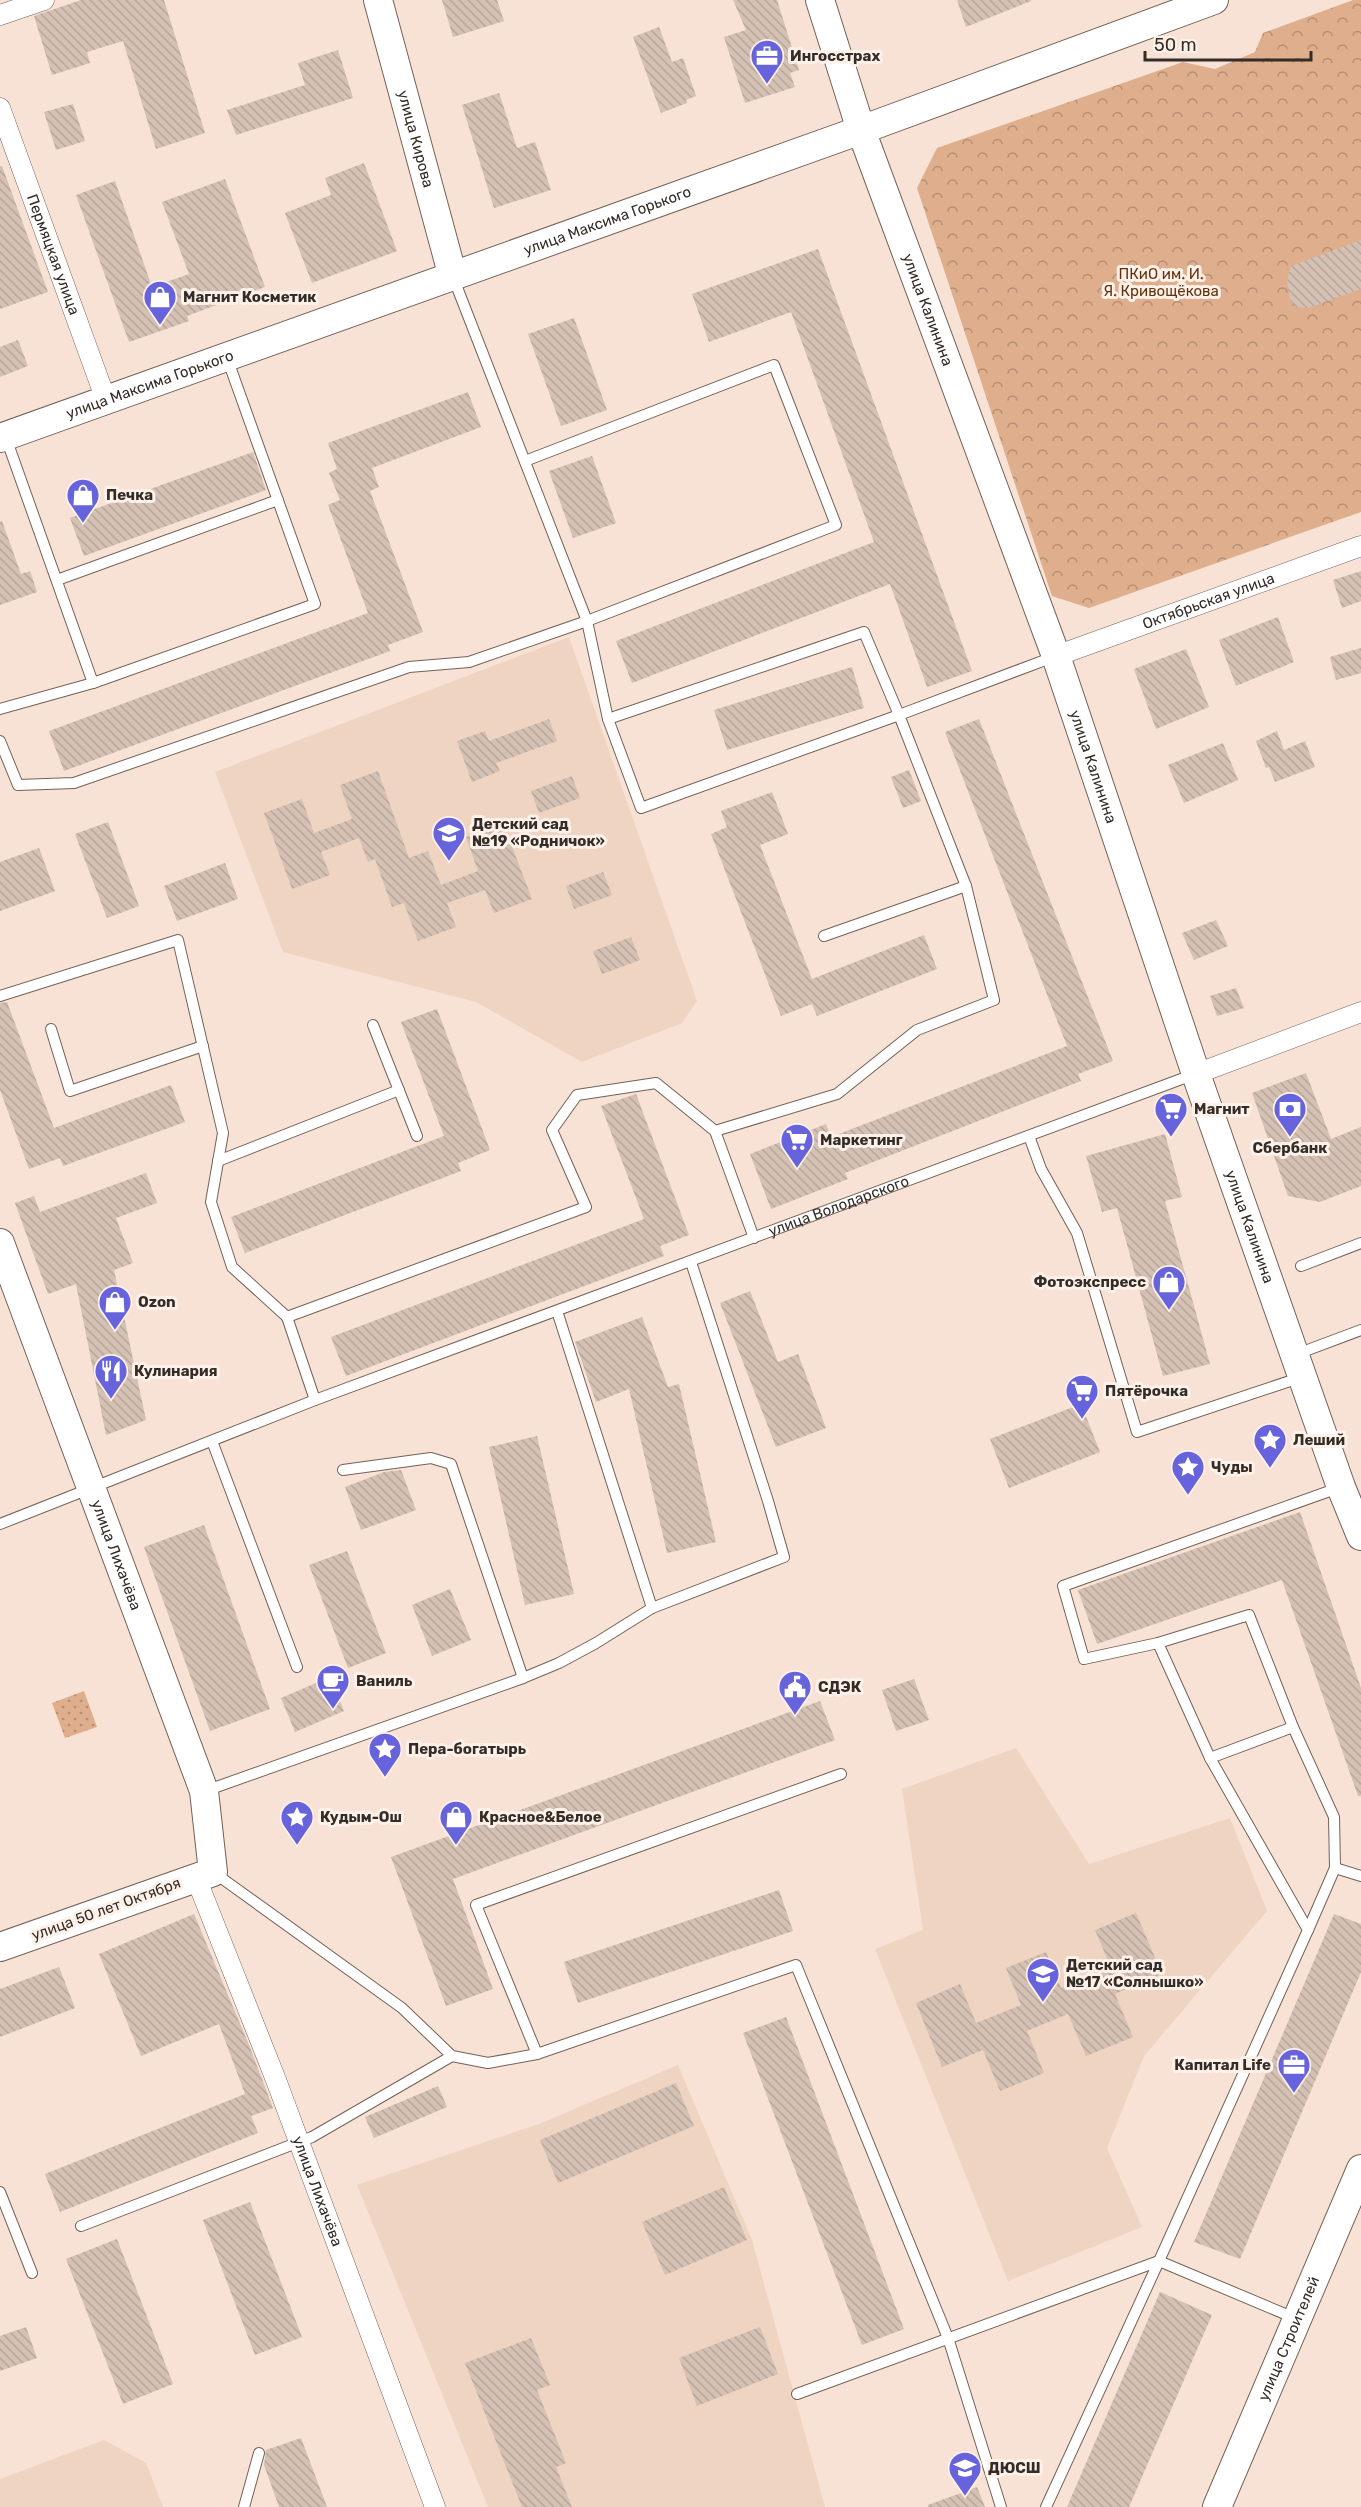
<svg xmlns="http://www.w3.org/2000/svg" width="1361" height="2507" viewBox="0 0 1361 2507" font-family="Rubik,sans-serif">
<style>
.built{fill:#efd4c2}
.grass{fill:url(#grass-dots)}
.park{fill:url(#park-crowns)}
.building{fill:url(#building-back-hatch)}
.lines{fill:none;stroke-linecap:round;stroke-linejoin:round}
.lane-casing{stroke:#736257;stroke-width:12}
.street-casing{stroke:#736257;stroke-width:21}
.secondary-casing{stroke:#736257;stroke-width:30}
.lane{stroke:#fff;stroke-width:10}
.street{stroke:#fff;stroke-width:20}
.secondary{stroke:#fff;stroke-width:28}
.labels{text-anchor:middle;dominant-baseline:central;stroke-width:6;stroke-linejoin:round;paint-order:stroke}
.poi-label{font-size:15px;font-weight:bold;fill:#342c27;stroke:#fef1e9;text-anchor:start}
.street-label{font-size:15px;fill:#342c27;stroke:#fef1e9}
.park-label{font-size:15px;fill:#60330d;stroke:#fef1e9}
</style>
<defs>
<pattern id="grass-dots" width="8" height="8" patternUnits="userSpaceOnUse" patternTransform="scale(1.5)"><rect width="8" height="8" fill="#dfae8d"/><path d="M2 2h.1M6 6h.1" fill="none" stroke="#b68e73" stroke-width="1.8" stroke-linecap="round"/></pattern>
<pattern id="park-crowns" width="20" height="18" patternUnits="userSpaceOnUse" patternTransform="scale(1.5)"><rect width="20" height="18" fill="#dfae8d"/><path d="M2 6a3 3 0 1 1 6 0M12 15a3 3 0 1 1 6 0" fill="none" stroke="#b68e73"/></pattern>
<pattern id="building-back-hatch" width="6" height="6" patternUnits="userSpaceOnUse" patternTransform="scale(1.5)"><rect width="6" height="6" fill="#d4c1b4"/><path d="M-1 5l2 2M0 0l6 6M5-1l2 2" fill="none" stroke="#b7a69b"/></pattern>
</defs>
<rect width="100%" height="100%" fill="#f7e2d5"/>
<!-- built -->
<g class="built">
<path d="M569,637l128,364 -15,22 -100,39 -106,-60 -193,-50 -68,-180z"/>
<path d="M1016,1748l73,116 141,-46 37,93 -123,145 -37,92 35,79 -134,54 -133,-332 48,-19 -21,-141z"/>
<path d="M678,2065l74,175 73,267h-337l-131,-322 182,-61z"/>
<path d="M104,2440l42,23 17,44h-163v-28z"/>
</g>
<!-- grass -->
<path class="grass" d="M84,1691l13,36 -32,11 -13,-35z"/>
<!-- park -->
<path class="park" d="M1353,0h8v512l-272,96 -37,-12 -135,-408 20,-40 246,-86 32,7 40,-17 8,-19z"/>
<!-- building -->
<g class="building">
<path d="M81,0h83l41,133 -49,16 -33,-108 -36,11 3,11 -38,12 -18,-59z"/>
<path d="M442,0h55l7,21 -51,16z"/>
<path d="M733,0h44l22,70 -9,3 5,14 -50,16 -21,-66 22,-7z"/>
<path d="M957,0h74v1l-65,26z"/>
<path d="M659,27l13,35 11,-4 13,38 -10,4 1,3 -26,10 -28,-76z"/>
<path d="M338,50l15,48 -117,37 -9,-25 78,-25 -7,-22z"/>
<path d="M499,93l18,55 18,-6 16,48 -57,18 -32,-103z"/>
<path d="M73,104l12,37 -29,9 -12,-38z"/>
<path d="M364,163l33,88 -85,32 -27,-70 46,-18 -6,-17z"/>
<path d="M0,166h2l46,126 -48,17z"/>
<path d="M225,179l40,108 -78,29 2,5 -60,21 -53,-147 39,-14 37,106 37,-13 -27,-72z"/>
<path d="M1361,240v49l-53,19 -13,-1 -5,-8 -3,-18 4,-15z"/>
<path d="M818,249l154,422 -45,16 -37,-103 -258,99 -16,-42 258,-99 -83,-230 -82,30 -17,-48z"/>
<path d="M574,318l33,92 -46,16 -33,-92z"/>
<path d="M18,340l10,26 -28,11v-30z"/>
<path d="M468,392l13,35 -109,41 7,19 -9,4 53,141 -35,13 2,6 -326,120 -15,-40 319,-118 -40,-108 12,-5 -11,-27 8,-4 -9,-26z"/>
<path d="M253,452l13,38 -182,66 -14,-38z"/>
<path d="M592,456l24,67 -43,15 -24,-67z"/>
<path d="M2,521l19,53 9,-3 7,21 -37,13v-83z"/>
<path d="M1361,571v30l-19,7 -9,-28z"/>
<path d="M1278,617l16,45 -58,24 -17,-46z"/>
<path d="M1361,648v25l-25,7 -6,-23z"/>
<path d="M1186,649l23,58 -53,22 -22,-60z"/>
<path d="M852,667l12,41 -137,42 -13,-40z"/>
<path d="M549,719l8,22 -61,22 4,8 -28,11 -15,-41 28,-10 4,10z"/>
<path d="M979,719l134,342 -35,13 3,7 -236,92 3,6 -77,30 -21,-55 76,-30 5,13 236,-91 -122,-314z"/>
<path d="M1277,731l7,19 21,-9 10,26 -40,15 -6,-15 -3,1 -10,-27z"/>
<path d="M1223,743l15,37 -54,23 -16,-38z"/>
<path d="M909,770l12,31 -18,7 -12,-31z"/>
<path d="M378,771l31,87 19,-7 13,34 37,-14 -12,-34 37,-14 29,76 -38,14 -9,-23 -38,13 9,24 -38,14 -14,-38 -12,4 -17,-48 -7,3 -9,-24 -38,14 9,23 -38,14 -28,-76 38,-14 12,34 38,-14 -12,-34z"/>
<path d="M572,776l8,22 -41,15 -8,-22z"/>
<path d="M772,792l16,42 -28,11 52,134 112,-44 13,34 -120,47 -5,-12 -31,12 -70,-182 16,-7 -6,-16z"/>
<path d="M108,822l31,84 -32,12 -32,-84z"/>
<path d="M39,848l16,43 -55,20v-49z"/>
<path d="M225,863l13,36 -61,22 -13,-35z"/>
<path d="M603,872l9,23 -38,14 -8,-23z"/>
<path d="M1216,920l12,26 -34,14 -12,-27z"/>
<path d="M631,937l9,23 -38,14 -9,-23z"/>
<path d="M1236,988l8,20 -27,8 -7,-20z"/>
<path d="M7,1002l47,126 117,-43 14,37 -122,44 -3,-8 -31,11 -29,-79v-87z"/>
<path d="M437,1009l53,141 -32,13 3,8 -216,82 -14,-36 213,-81 -43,-114z"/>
<path d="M1306,1073l25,66 30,-12v59l-41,16 -32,-6 -36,-103z"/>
<path d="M636,1094l53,141 -29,11 4,10 -318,120 -15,-39 313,-118 -43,-113z"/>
<path d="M1165,1134l17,63 -17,4 45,163 -47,12 -46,-168 -15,4 -16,-56z"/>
<path d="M146,1173l11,30 -41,15 17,45 -19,7 32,150 -40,15 -30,-151 -28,10 -33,-91 19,-7 6,16z"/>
<path d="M750,1291l28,71 20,-8 28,74 -50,19 -56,-144z"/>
<path d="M642,1317l26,70 11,-3 37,158 -49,11 -38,-164 -33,13 -21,-60z"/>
<path d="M1081,1404l19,48 -91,36 -19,-49z"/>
<path d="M537,1436l37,158 -49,11 -36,-158z"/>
<path d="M401,1470l15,40 -55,20 -16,-43 39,-15z"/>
<path d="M1300,1512l61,176v108h-3l-76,-216 -185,64 -19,-54z"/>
<path d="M204,1525l66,184 -60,22 -66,-184z"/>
<path d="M347,1551l39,102 -38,15 -39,-103z"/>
<path d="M450,1589l21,51 -39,16 -20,-51z"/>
<path d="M330,1677l14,34 -49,21 -14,-34z"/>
<path d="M914,1679l15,41 -33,11 -14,-41z"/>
<path d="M820,1701l15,39 -382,139 40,110 -47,17 -55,-149z"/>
<path d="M779,1890l14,41 -215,72 -14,-41z"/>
<path d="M1136,1913l26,61 -47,20 18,43 -47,19 -18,-42 -41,17 17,42 -44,18 -17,-41 -41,17 -26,-64 44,-19 16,39 45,-18 -15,-37 40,-16 15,36 50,-20 -16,-38z"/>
<path d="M194,1914l55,131 24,63 -22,8 7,17 -198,79 -15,-38 200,-80 -26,-70 -78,32 -42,-102z"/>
<path d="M1334,1914l27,10v48l-121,287 -46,-17z"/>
<path d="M59,1967l16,41 -75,29v-48z"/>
<path d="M786,2017l118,312 -42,16 -119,-312z"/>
<path d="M676,2083l18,43 -136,57 -18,-43z"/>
<path d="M438,2086l9,21 -73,31 -9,-21z"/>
<path d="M724,2187l23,53 -82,35 -23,-53z"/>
<path d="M250,2202l52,135 -47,18 -52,-135z"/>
<path d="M117,2239l56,145 -50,20 -57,-145z"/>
<path d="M1160,2292l52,23 -83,192h-62z"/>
<path d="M26,2327l11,31 -37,13v-35z"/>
<path d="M760,2327l18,47 -81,32 -18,-48z"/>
<path d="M531,2338l19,47 -13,5 29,73 -10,4 16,40h-50l-57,-144z"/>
<path d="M301,2438l26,69h-48l-15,-42 2,-15z"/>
<path d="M977,2487l8,20h-57v-2z"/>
</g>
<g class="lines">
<!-- lane casing -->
<g class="lane-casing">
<g id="lane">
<path d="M453,277l134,344 21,98 256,-87 35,83 157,-59"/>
<path d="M57,580l221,-80"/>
<path d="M93,683l222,-79 -88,-246"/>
<path d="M0,709l93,-26 -87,-245"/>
<path d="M608,719l33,89 258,-93 67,171 28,114 -77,30 -80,64 -122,37"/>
<path d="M0,741l18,44 56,-2 335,-116 60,-5 118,-41 249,-96 -62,-160 -249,96"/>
<path d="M824,936l142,-50"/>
<path d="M0,996l178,-56 45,193 -12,69 21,65 55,50"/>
<path d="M373,1025l44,111"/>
<path d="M51,1029l19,62 133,-45"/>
<path d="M1029,1136l12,33 36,64 60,199 165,-55"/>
<path d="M218,1161l181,-71"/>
<path d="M1301,1266l60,-23"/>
<path d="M557,1311l95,297"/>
<path d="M1297,1354l64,-24"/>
<path d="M315,1400l-28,-83 299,-110 -34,-77 25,-35 79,-12 59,48 39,107"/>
<path d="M212,1441l85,226"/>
<path d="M343,1470l88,-12 20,6 72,214"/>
<path id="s1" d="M0,1524l315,-124 880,-326"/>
<path d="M1158,1643l91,-28 44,112 41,90 1,51"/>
<path d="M1210,1758l83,-31"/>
<path d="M205,1791l318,-113 36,-15 37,-20 56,-35 132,-51 -16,-56 -77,-239"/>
<path d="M213,1872l189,136 50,48 36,7 49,-9 259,-89 152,373 53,169"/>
<path d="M1308,1930l27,-62 26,8"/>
<path d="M537,2054l-61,-149 365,-131"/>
<path d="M0,2192l32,81"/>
<path d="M81,2226l231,-89 140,-81"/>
<path d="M1297,2319l-138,-58 149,-331 -98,-172 -52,-115 -74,16 -21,-73 278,-99"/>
<path d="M797,2394l362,-133 -113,246"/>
<path d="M244,2507l15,-54"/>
</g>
</g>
<!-- street casing -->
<g class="street-casing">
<g id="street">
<path d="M0,15l44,-15"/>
<path id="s2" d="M0,108l106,292"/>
<path id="s3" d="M1056,656l305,-110"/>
<path d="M1196,1074l165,-62"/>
<path id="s4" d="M196,1878l80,202 159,427"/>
</g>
</g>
<!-- secondary casing -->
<g class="secondary-casing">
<g id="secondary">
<path id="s5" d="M378,0l75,277"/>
<path id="s6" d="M820,0l41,130 195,526 140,418 145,413 20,49"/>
<path id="s7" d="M0,438l861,-308 353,-130"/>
<path id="s8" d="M0,1243l204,548 9,81 -213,75"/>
<path id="s9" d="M1217,2507l144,-338"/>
</g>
</g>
<!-- lane -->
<use href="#lane" class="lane"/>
<!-- street -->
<use href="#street" class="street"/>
<!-- secondary -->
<use href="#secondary" class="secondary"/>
</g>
<!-- icons -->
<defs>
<g id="office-pin" transform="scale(1.725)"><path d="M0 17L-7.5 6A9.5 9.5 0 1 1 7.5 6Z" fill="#6663dd" stroke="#fef1e9"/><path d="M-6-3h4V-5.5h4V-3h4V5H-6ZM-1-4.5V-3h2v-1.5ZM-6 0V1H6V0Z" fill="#fff"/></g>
<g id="shop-pin" transform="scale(1.725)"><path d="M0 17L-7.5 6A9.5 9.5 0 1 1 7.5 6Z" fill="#6663dd" stroke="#fef1e9"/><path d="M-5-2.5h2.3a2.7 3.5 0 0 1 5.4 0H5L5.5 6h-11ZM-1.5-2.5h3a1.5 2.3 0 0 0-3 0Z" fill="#fff"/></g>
<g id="school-pin" transform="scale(1.725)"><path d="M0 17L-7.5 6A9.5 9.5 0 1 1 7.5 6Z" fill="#6663dd" stroke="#fef1e9"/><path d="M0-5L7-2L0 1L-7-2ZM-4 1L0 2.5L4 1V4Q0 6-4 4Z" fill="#fff"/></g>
<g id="supermarket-pin" transform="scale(1.725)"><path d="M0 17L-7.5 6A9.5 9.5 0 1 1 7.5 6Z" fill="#6663dd" stroke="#fef1e9"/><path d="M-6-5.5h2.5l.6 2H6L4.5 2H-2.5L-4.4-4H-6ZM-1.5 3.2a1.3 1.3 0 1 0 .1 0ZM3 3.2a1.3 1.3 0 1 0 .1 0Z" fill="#fff"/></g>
<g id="bank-pin" transform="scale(1.725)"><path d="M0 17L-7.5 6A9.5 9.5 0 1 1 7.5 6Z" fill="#6663dd" stroke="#fef1e9"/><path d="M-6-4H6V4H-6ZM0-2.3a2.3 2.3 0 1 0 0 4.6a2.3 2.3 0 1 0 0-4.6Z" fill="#fff"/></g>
<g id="restaurant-pin" transform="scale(1.725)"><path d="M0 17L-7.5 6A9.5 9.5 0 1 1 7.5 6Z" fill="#6663dd" stroke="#fef1e9"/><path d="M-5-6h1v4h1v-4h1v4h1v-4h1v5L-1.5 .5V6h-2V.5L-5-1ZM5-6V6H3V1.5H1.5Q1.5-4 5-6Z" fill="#fff"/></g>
<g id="sight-pin" transform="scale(1.725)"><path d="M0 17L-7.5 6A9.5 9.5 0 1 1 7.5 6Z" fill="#6663dd" stroke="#fef1e9"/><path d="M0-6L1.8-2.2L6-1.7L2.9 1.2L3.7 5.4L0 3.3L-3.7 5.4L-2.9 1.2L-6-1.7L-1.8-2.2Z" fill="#fff"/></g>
<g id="cafe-pin" transform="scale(1.725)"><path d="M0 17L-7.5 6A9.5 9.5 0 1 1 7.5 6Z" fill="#6663dd" stroke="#fef1e9"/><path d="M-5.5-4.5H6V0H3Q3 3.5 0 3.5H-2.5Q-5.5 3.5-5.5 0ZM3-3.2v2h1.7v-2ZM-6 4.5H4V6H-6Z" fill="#fff"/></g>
<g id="civic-pin" transform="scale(1.725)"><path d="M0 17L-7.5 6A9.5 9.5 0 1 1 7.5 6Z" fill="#6663dd" stroke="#fef1e9"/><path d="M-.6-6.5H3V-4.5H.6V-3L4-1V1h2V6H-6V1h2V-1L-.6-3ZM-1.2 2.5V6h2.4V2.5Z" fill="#fff"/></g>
</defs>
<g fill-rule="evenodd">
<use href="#office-pin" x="767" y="56"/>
<use href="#shop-pin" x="160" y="297"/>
<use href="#shop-pin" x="83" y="495"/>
<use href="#school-pin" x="449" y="833"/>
<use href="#supermarket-pin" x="1171" y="1109"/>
<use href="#bank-pin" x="1290" y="1109"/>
<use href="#supermarket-pin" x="797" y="1140"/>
<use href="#shop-pin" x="1169" y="1282"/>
<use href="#shop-pin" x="115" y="1302"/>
<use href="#restaurant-pin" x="111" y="1371"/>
<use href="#supermarket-pin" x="1082" y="1391"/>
<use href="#sight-pin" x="1270" y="1440"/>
<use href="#sight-pin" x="1188" y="1467"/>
<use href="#cafe-pin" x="333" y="1681"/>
<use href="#civic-pin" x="795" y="1687"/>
<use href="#sight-pin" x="385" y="1749"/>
<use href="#sight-pin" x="297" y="1817"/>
<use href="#shop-pin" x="456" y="1817"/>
<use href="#school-pin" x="1043" y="1974"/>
<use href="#office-pin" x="1294" y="2065"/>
<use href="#school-pin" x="965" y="2468"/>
</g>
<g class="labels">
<!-- poi labels -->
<g class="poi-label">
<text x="790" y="56">Ингосстрах</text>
<text x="183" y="297">Магнит Косметик</text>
<text x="106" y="495">Печка</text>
<text x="472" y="824">Детский сад<tspan x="472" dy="17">№19 «Родничок»</tspan></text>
<text x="1194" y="1109">Магнит</text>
<text x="820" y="1140">Маркетинг</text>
<text x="1290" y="1148" text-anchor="middle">Сбербанк</text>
<text x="1146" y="1282" text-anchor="end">Фотоэкспресс</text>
<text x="138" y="1302">Ozon</text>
<text x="134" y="1371">Кулинария</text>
<text x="1105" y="1391">Пятёрочка</text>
<text x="1293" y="1440">Леший</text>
<text x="1211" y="1467">Чуды</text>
<text x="356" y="1681">Ваниль</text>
<text x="818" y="1687">СДЭК</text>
<text x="408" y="1749">Пера-богатырь</text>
<text x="320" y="1817">Кудым-Ош</text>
<text x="479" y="1817">Красное&amp;Белое</text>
<text x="1066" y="1965">Детский сад<tspan x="1066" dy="17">№17 «Солнышко»</tspan></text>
<text x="1271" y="2065" text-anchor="end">Капитал Life</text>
<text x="988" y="2468">ДЮСШ</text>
</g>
<!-- street labels -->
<g class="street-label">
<text stroke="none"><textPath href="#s5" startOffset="144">улица Кирова</textPath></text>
<text stroke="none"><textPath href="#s7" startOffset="645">улица Максима Горького</textPath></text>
<text stroke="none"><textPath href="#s2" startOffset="156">Пермяцкая улица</textPath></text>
<text stroke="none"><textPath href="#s6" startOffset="328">улица Калинина</textPath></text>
<text stroke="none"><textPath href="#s7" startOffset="159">улица Максима Горького</textPath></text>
<text stroke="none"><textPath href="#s3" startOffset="162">Октябрьская улица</textPath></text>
<text stroke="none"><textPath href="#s6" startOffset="814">улица Калинина</textPath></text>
<text stroke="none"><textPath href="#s1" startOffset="897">улица Володарского</textPath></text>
<text stroke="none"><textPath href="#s6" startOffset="1300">улица Калинина</textPath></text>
<text stroke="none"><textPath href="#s8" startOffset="333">улица Лихачёва</textPath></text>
<text transform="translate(106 1909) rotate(-20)">улица 50 лет Октября</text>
<text stroke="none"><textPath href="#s4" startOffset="336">улица Лихачёва</textPath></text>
<text stroke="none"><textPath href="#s9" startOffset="183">улица Строителей</textPath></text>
</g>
<!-- park labels -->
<g class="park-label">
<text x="1161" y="274">ПКиО им. И.<tspan x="1161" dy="17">Я. Кривощёкова</tspan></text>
</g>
</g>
<!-- scale -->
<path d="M1145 51v9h166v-9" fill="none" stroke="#342c27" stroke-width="3"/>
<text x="1154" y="51" font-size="18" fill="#342c27" stroke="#fef1e9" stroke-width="4.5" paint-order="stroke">50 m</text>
</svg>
